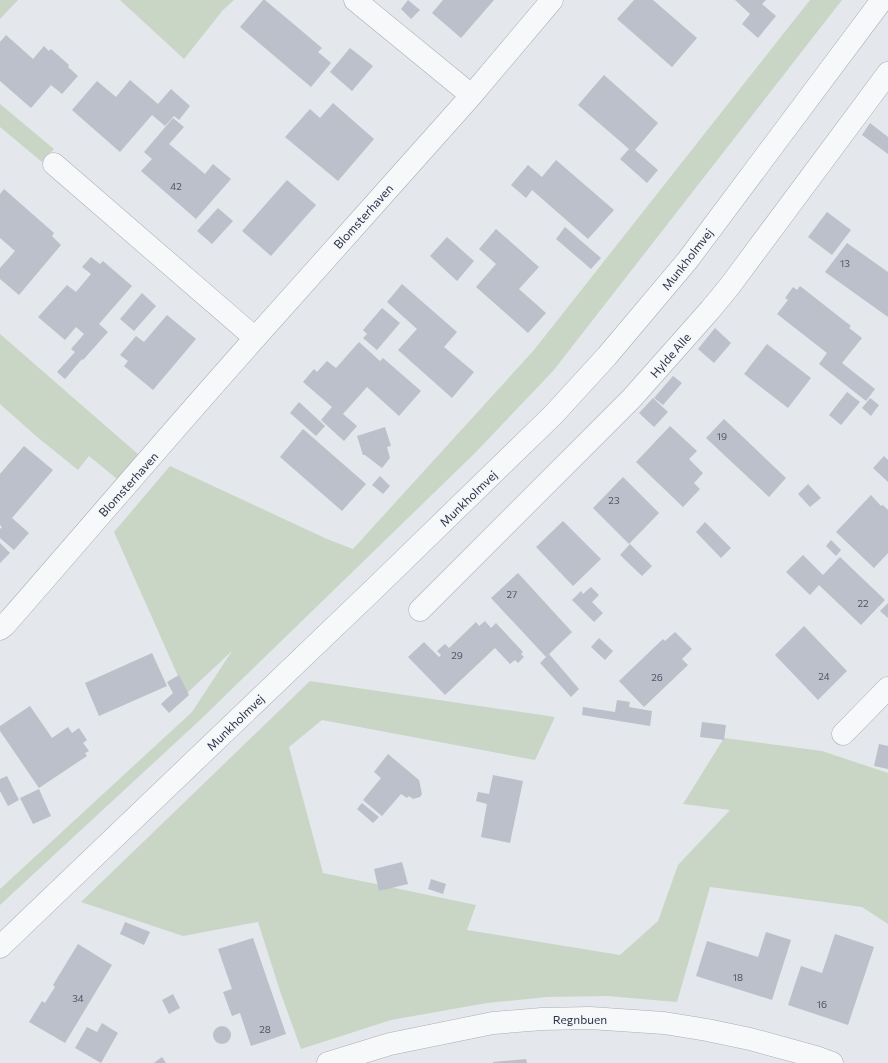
<svg xmlns="http://www.w3.org/2000/svg" width="888" height="1063" viewBox="0 0 888 1063" font-family="Commissioner,sans-serif">
<style>
.green{fill:#c9d6c5}
.building{fill:#bbc0ca}
.lines{fill:none;stroke-linecap:round;stroke-linejoin:round}
.minor-casing{stroke:#a9aeb7;stroke-width:23}
.tertiary-casing{stroke:#a9aeb7;stroke-width:23}
.minor{stroke:#f7f8fa;stroke-width:22}
.tertiary{stroke:#f7f8fa;stroke-width:22}
.labels{text-anchor:middle;dominant-baseline:central;stroke-width:3;stroke-linejoin:round;paint-order:stroke}
.number-label{font-size:10px;fill:#4f5766}
.street-label{font-size:12px;fill:#2b3445;stroke:#f4f6f9}
</style>
<rect width="100%" height="100%" fill="#e4e7ec"/>
<!-- green -->
<g class="green">
<path d="M0,0h18l-18,19z"/>
<path d="M120,0h114l-11,10 -39,49z"/>
<path d="M810,0h32l-289,371 -77,81 -276,268 -200,185v-16l192,-177 40,-61 -46,43 -72,-162 56,-66 157,73 26,10 181,-199z"/>
<path d="M0,104l54,45 -12,13 -42,-35z"/>
<path d="M0,334l139,121 -22,24 -28,-23 -11,14 -42,-34 -36,-32z"/>
<path d="M310,681l245,36 -20,43 -213,-40 -33,27 34,126 153,32 -9,25 153,25 38,-34 20,-56 52,-55 -47,-6 41,-66 98,13 66,22v151l-26,-17 -152,-20 -33,115 -70,-6 -60,1 -60,6 -96,17 -90,29 -20,-55 -23,-72 -75,14 -102,-34z"/>
</g>
<!-- building -->
<g class="building">
<path d="M263,0h2l57,48 -4,4 13,11 -20,24 -71,-60z"/>
<path d="M408,0l12,10 -9,9 -10,-10z"/>
<path d="M443,0h51l-33,38 -29,-25z"/>
<path d="M634,0h19l44,38 -25,29 -55,-48z"/>
<path d="M735,0h31l-4,4 14,12 -18,22 -16,-14 8,-10z"/>
<path d="M6,35l27,24 11,-13 5,5 2,-2 18,16 -1,2 10,9 -16,18 -11,-9 -20,23 -31,-27v-39z"/>
<path d="M350,48l23,18 -21,25 -22,-19z"/>
<path d="M604,75l54,48 -23,27 23,20 -11,13 -27,-24 9,-10 -51,-44z"/>
<path d="M130,80l28,24 13,-15 19,17 -11,14 -5,-4 -9,10 -13,-11 -32,37 -48,-42 25,-29 19,16z"/>
<path d="M333,103l41,36 -36,42 -53,-44 25,-28 10,9z"/>
<path d="M173,118l11,9 -15,17 36,30 8,-10 18,15 -35,40 -55,-48 11,-12 -8,-7z"/>
<path d="M870,123l18,14v17l-26,-19z"/>
<path d="M556,160l58,50 -26,29 -56,-49 -6,8 -15,-13 17,-20 14,12z"/>
<path d="M287,180l29,25 -45,51 -29,-25z"/>
<path d="M4,189l50,44 -2,3 9,9 -42,50 -19,-16v-11l15,-17 -15,-13v-44z"/>
<path d="M218,208l15,13 -21,23 -15,-13z"/>
<path d="M827,212l24,18 -19,25 -24,-18z"/>
<path d="M565,227l36,31 -10,11 -35,-30z"/>
<path d="M496,229l43,38 -20,22 27,24 -18,20 -52,-46 20,-23 -17,-15z"/>
<path d="M447,237l27,24 -17,20 -27,-25z"/>
<path d="M847,243l41,29v45l-63,-45z"/>
<path d="M91,257l9,7 3,-3 29,25 -33,38 9,8 -25,28 -1,-1 -17,20 -8,-7 18,-20 -4,-3 13,-15 -8,-7 -11,13 -27,-23 29,-32 9,7 15,-18 -9,-7z"/>
<path d="M402,284l55,48 -13,15 30,25 -22,26 -54,-48 19,-21 -30,-27z"/>
<path d="M800,286l51,40 -2,2 13,10 -20,25 33,26 -9,12 -47,-37 8,-11 -50,-39 11,-14 -3,-2 8,-11 4,3z"/>
<path d="M142,293l14,13 -22,25 -14,-12z"/>
<path d="M382,308l18,15 -23,27 -14,-12 4,-4 -4,-4z"/>
<path d="M167,315l29,24 -43,51 -29,-24 4,-5 -8,-6 16,-19 8,6z"/>
<path d="M715,328l16,15 -17,20 -16,-14z"/>
<path d="M359,342l21,19 3,-3 38,33 -22,25 -32,-29 -24,27 14,12 -13,15 -23,-21 11,-13 -29,-25 11,-13 3,3 10,-11 9,7z"/>
<path d="M767,344l44,34 -23,30 -44,-34z"/>
<path d="M673,376l9,7 -19,22 -9,-7z"/>
<path d="M847,392l13,10 -19,23 -12,-10z"/>
<path d="M653,398l15,14 -14,15 -15,-14z"/>
<path d="M870,398l9,7 -8,11 -9,-8z"/>
<path d="M299,402l26,24 -9,10 -26,-23z"/>
<path d="M724,419l62,59 -17,19 -63,-59z"/>
<path d="M670,426l27,25 -8,8 14,14 -9,10 6,6 -17,18 -47,-45z"/>
<path d="M385,427l6,19 -4,1 3,11 -8,10 -17,-13h-2l-6,-19z"/>
<path d="M303,429l63,55 -24,27 -62,-54z"/>
<path d="M24,446l29,24 -41,48 17,15 -15,17 -14,-12v-9l2,-2 -2,-2v-51z"/>
<path d="M884,456l4,4v22l-15,-14z"/>
<path d="M380,476l10,10 -7,8 -11,-9z"/>
<path d="M623,477l36,36 -30,31 -36,-36z"/>
<path d="M808,484l13,14 -11,9 -12,-13z"/>
<path d="M871,495l10,11 2,-1 5,5v43l-14,15 -38,-36z"/>
<path d="M563,521l38,38 -28,27 -37,-39z"/>
<path d="M705,522l26,26 -10,10 -25,-26z"/>
<path d="M831,540l10,10 -5,6 -10,-10z"/>
<path d="M0,543l10,10 -10,10z"/>
<path d="M630,544l22,22 -10,10 -22,-21z"/>
<path d="M803,555l20,20 17,-18 45,43 -24,25 -42,-40 -9,10 -24,-23z"/>
<path d="M518,573l54,59 -26,25 -55,-59z"/>
<path d="M591,587l8,8 -7,7 11,11 -9,9 -22,-22 9,-9 2,3z"/>
<path d="M888,603v15l-8,-7z"/>
<path d="M485,621l6,7 5,-5 27,29 -2,2 3,3 -6,6 -3,-3 -5,4 -15,-16 -50,47 -37,-38 16,-15 15,15 2,-2 -4,-4 8,-7 4,4 27,-26 3,4z"/>
<path d="M804,626l43,45 -29,29 -43,-45z"/>
<path d="M675,632l17,17 -10,10 6,6 -44,42 -25,-26 44,-42 2,2z"/>
<path d="M599,638l14,13 -8,9 -14,-13z"/>
<path d="M152,653l15,33 -68,30 -14,-33z"/>
<path d="M549,654l30,35 -8,8 -31,-34z"/>
<path d="M179,675l10,20 -20,18 -8,-9 12,-11 -6,-11z"/>
<path d="M617,700l13,2 -1,5 23,4 -2,15 -68,-11 1,-8 32,5z"/>
<path d="M30,706l22,32 16,-11 4,6 7,-5 8,12 -4,3 6,8 -4,2 2,3 -48,32 -39,-57v-5z"/>
<path d="M702,722l24,3 -2,15 -24,-3z"/>
<path d="M879,744l9,2v23l-14,-3z"/>
<path d="M388,754l31,26 3,14 -2,3 -7,2 -4,-3 -2,2 -6,-4 -19,22 -19,-16 18,-22 -7,-6z"/>
<path d="M493,775l30,6 -13,62 -29,-6 6,-33 -11,-3 2,-9 11,2z"/>
<path d="M7,776l12,24 -11,6 -8,-15v-12z"/>
<path d="M39,789l12,27 -18,8 -13,-26z"/>
<path d="M362,803l17,14 -6,6 -16,-14z"/>
<path d="M402,862l6,22 -29,7 -5,-22z"/>
<path d="M431,879l15,5 -3,10 -15,-5z"/>
<path d="M125,922l25,10 -6,13 -24,-11z"/>
<path d="M766,932l25,8 -19,60 -76,-24 11,-35 51,16z"/>
<path d="M835,934l39,13 -26,78 -60,-20 13,-39 21,7z"/>
<path d="M253,938l33,96 -35,12 -11,-33 -8,3 -9,-24 9,-3 -14,-40z"/>
<path d="M78,944l34,21 -47,78 -36,-21 13,-21 3,2 10,-16 -2,-2z"/>
<path d="M173,994l7,14 -11,6 -7,-14z"/>
<path d="M102,1023l16,10 -17,30 -26,-15 12,-21 10,5z"/>
<circle cx="222" cy="1035" r="9"/>
<path d="M162,1057l4,6h-12z"/>
<path d="M526,1059l1,4h-34v-1z"/>
</g>
<g class="lines">
<!-- minor casing -->
<g class="minor-casing">
<g id="minor">
<path d="M355,0l116,95"/>
<path d="M54,164l201,174"/>
<path d="M420,610l212,-212 78,-88 19,-23 159,-214"/>
<path d="M0,629l5,-4c84,-96 167,-194 252,-289 71,-80 143,-160 214,-240 27,-32 54,-64 81,-96"/>
<path d="M843,734l45,-46"/>
<path d="M328,1063l62,-19 103,-21 49,-4 48,-1 74,5 43,7 43,9 66,18 16,6"/>
</g>
</g>
<!-- tertiary casing -->
<g class="tertiary-casing">
<path id="tertiary" d="M0,947l374,-358 180,-175 53,-58 80,-95 195,-261"/>
</g>
<!-- minor -->
<use href="#minor" class="minor"/>
<!-- tertiary -->
<use href="#tertiary" class="tertiary"/>
</g>
<g class="labels">
<!-- number labels -->
<g class="number-label">
<text x="176" y="186">42</text>
<text x="845" y="263">13</text>
<text x="722" y="436">19</text>
<text x="614" y="500">23</text>
<text x="512" y="594">27</text>
<text x="863" y="603">22</text>
<text x="457" y="655">29</text>
<text x="824" y="676">24</text>
<text x="657" y="677">26</text>
<text x="738" y="977">18</text>
<text x="78" y="998">34</text>
<text x="822" y="1004">16</text>
<text x="265" y="1029">28</text>
</g>
<!-- street labels -->
<g class="street-label">
<text transform="translate(363 216) rotate(-48)">Blomsterhaven</text>
<text transform="translate(687 259) rotate(-52)">Munkholmvej</text>
<text transform="translate(670 355) rotate(-49)">Hylde Alle</text>
<text transform="translate(128 484) rotate(-48)">Blomsterhaven</text>
<text transform="translate(468 498) rotate(-44)">Munkholmvej</text>
<text transform="translate(235 722) rotate(-44)">Munkholmvej</text>
<text x="580" y="1019">Regnbuen</text>
</g>
</g>
</svg>
